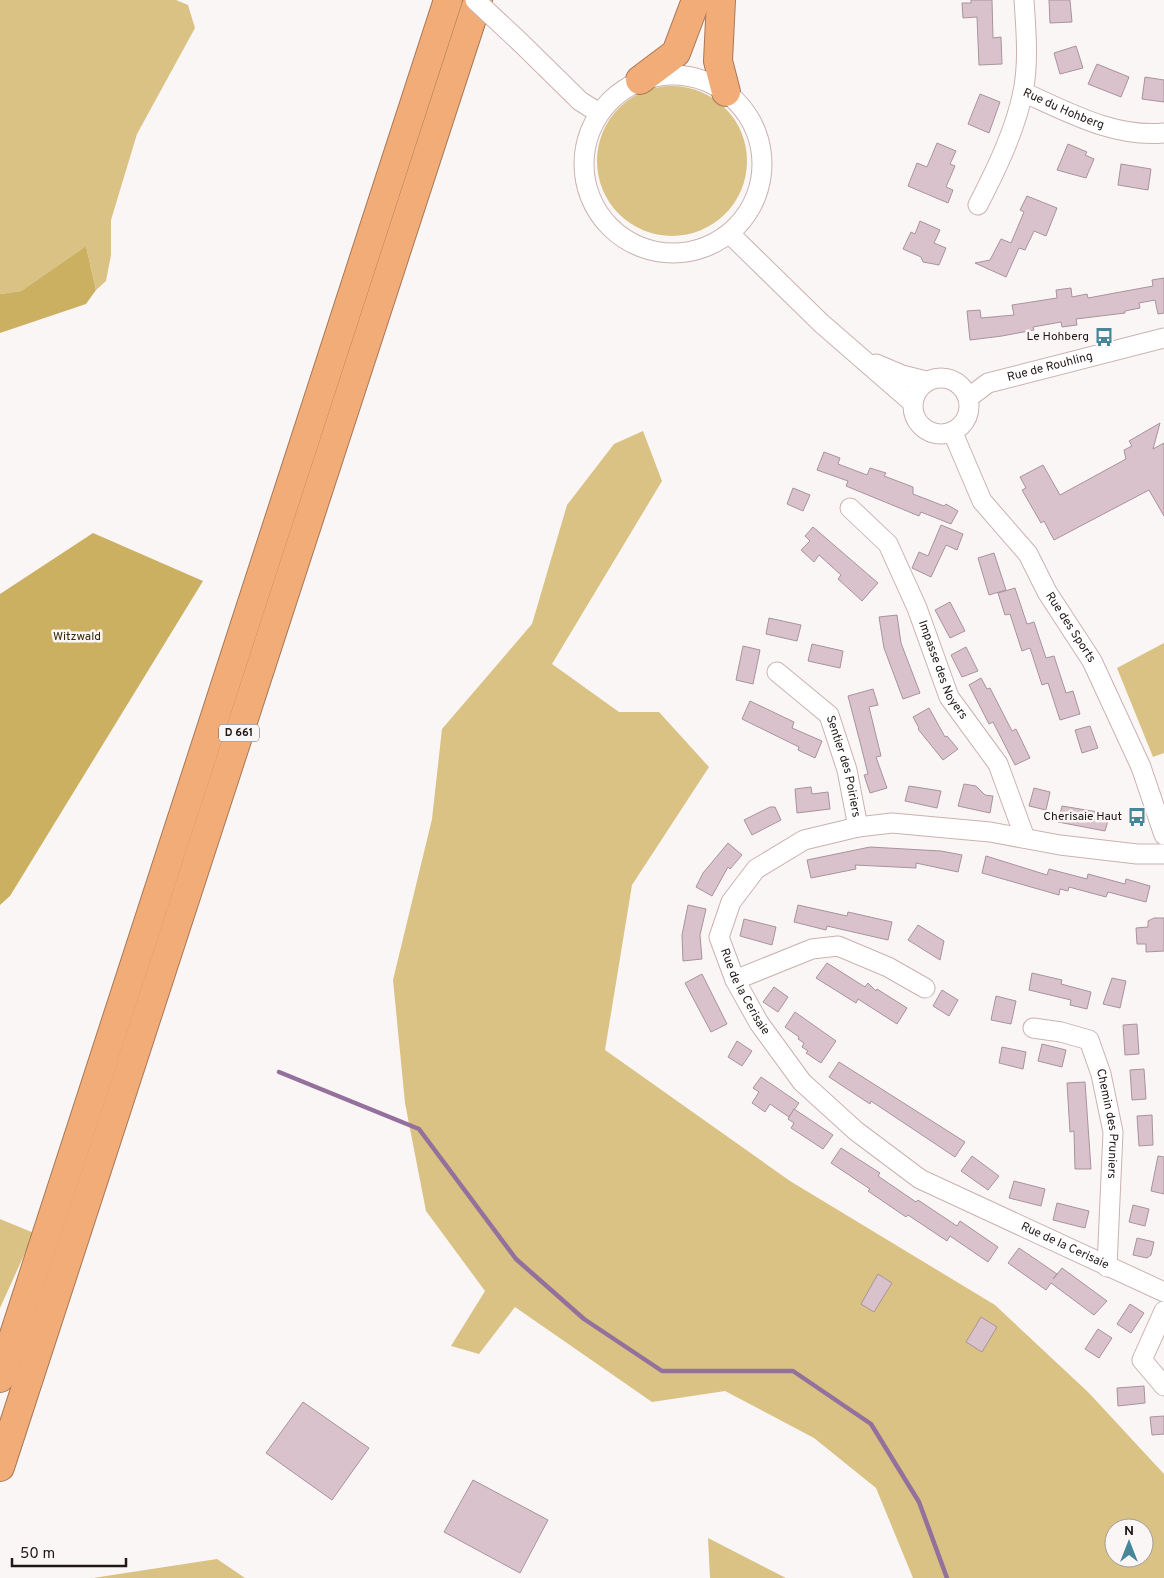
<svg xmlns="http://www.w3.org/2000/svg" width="1164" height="1578" viewBox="0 0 1164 1578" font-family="Overpass,sans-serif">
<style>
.green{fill:#d9c283;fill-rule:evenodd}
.forest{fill:#ccb061}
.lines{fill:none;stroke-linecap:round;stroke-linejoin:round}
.stream{stroke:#94709c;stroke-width:4.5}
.building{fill:#d9c2cb;stroke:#a8939c}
.minor-casing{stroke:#cab2b0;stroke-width:21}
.highway-casing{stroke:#a87856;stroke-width:30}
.minor{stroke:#fff;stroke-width:19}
.highway{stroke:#f2ac78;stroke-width:28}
.minor-bridge-casing{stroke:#cab2b0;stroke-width:21;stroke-linecap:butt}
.minor-bridge{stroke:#fff;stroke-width:19}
.labels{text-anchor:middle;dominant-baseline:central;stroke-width:5;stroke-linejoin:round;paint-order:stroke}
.shield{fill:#fbf6f6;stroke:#625b5a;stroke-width:1}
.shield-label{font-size:11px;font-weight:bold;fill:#201817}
.street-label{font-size:12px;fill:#201817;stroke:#fbf6f6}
.poi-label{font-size:12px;fill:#201817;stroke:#fbf6f6;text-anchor:end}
.park-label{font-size:12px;fill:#342904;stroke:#fbf6f6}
</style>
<rect width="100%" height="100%" fill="#fbf6f6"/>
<!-- green -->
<g class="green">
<path d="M0,0h176l12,5 7,23 -58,106 -26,86v35l-5,26 -10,9 -10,-44 -65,45 -21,3z"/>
<circle cx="672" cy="161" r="75"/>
<path d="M643,431l19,50 -110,183 67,48h40l50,55 -77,118 -27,165 185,131 205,124 94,88 75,81v104h-251l-37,-90 -62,-50 -89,-47 -73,11 -137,-95 -36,47 -28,-8 34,-55 -59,-80 -21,-108 -12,-123 39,-161 10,-90 90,-105 35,-119 47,-61zM1114,1528h30v30h-30z"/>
<path d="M1164,643v110l-11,4 -36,-89z"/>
<path d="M0,1219l34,14 -34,75z"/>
<path d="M708,1538l78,40h-76z"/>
<path d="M217,1559l28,19h-152z"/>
</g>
<!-- forest -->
<g class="forest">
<path d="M86,246l10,44 -10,14 -86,29v-39l21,-3z"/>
<path d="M93,533l110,48 -193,315 -10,9v-311z"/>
</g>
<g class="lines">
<!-- stream -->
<path class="stream" d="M279,1072l140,57 97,130 68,60 78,52h131l78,53 48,78 28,76"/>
</g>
<!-- building -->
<g class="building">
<path d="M971,0h21l1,38 8,-1 1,27 -23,1 -2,-48 -14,1 -1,-15h9z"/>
<path d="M1049,0h21l2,22 -22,1z"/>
<path d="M1076,46l7,22 -23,6 -6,-21z"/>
<path d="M1097,64l32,13 -8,20 -33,-13z"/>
<path d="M1145,77l19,3v22l-22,-3z"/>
<path d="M980,94l20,8 -11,31 -21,-9z"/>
<path d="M937,143l19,8 -6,13 5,2 -9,21 7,3 -5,13 -40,-17 9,-23 10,4z"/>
<path d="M1068,144l19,8 -2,3 9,4 -8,19 -29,-8z"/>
<path d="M1121,164l30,5 -3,21 -30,-5z"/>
<path d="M1027,196l30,12 -11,28 -12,-5 -9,19 -6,-2 -13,29 -31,-14 15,-3 11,-21 10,4 13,-31 -4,-2z"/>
<path d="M920,221l20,9 -6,13 12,5 -7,17 -16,-3 -2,-5 -18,-8 8,-17 4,2z"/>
<path d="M1164,278v35l-6,1 -3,-14 -16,3 1,5 -15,3v2l-49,6 1,6 -15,2 -1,-5 -28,5 1,3 -32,6 -32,4 -3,-29 13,-1 1,8 33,-3 -2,-10 45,-7 -1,-8 15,-2 1,9 15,-3 1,4 65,-12 -1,-6z"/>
<path d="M1160,423l-7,26 11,-6v73l-15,-26 -95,50 -10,-19 -3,2 -19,-33 4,-2 -6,-11 23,-12 17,30 66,-36 -2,-9 8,-4 -3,-5z"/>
<path d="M824,452l16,6 -2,6 29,11 3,-7 16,5 -2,3 29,11v7l31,12 2,-2 12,7 -7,13 -30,-12 -2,4 -73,-30 2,-5 -31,-11z"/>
<path d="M793,488l17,7 -7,16 -16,-7z"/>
<path d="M941,525l22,9 -6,16 -11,-5 -15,32 -19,-9 7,-16 9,4z"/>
<path d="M813,527l65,56 -16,18 -24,-22 3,-4 -22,-20 -5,7 -13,-12 9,-9 -5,-5z"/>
<path d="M994,553l12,37 -17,5 -11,-37z"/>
<path d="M1015,588l12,36 7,-2 12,36 8,-2 12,37 7,-2 7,23 -20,6 -12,-37 -6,2 -12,-37 -8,3 -12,-37 -5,1 -7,-22z"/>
<path d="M950,602l15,29 -15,7 -15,-28z"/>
<path d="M897,615l4,28 19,50 -17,6 -19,-51 -5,-31z"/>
<path d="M769,618l32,7 -4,16 -31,-7z"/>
<path d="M812,644l31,7 -3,17 -32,-7z"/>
<path d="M743,646l17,4 -7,34 -17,-4z"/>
<path d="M966,647l12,24 -16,6 -11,-22z"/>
<path d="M981,678l6,11 3,-1 22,43 4,-2 14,29 -15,7 -22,-43 -4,2 -20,-39z"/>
<path d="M873,689l5,16 -9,2 12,49 -5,1 11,31 -17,5 -6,-18 4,-1 -8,-32 -12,-46z"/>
<path d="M750,701l44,21 -2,6 30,13 -7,17 -17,-8 1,-3 -57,-28z"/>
<path d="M929,708l16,29 2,-1 11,13 -15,11 -25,-31 1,-1 -6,-11z"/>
<path d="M1090,726l8,22 -16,5 -7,-23z"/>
<path d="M964,784l12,2 9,9 8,1 -3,17 -32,-7z"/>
<path d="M909,786l32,5 -4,17 -32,-7z"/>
<path d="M811,787l1,7 16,-2 2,17 -33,4 -2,-24z"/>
<path d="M1034,788l16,4 -4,18 -17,-4z"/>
<path d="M1062,806l48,8 -5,17 -47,-9z"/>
<path d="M770,807h5l6,13 -29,15 -8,-15z"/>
<path d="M728,843l14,12 -12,14 -2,-2 -16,29 -16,-9 7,-14z"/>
<path d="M870,847l71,4 21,4 -4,17 -42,-9v5l-61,-3 1,4 -45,9 -4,-18z"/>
<path d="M986,856l61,19 2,-6 38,10 1,-5 37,10 1,-5 24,7 -4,16 -38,-10 -2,5 -37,-10 -1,4 -8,-2 -1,6 -77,-22z"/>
<path d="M688,905l18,4 -6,26 2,24 -19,2 -1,-26z"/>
<path d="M798,905l49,11 1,-4 44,10 -4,18 -61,-14 -1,4 -32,-8z"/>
<path d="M1154,918h10v33l-18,1v-8h-9l-1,-16 12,-1v-6z"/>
<path d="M744,919l32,8 -4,18 -32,-9z"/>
<path d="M918,925l26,16 -4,19 -32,-20z"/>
<path d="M827,963l38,24 3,-4 8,8 1,-2 30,19 -10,16 -39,-25 -2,4 -40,-25z"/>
<path d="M1032,973l30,7 -1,4 30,8 -4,17 -17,-4 1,-5 -42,-10z"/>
<path d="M702,974l25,50 -16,8 -26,-49z"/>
<path d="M1112,978l14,3 -6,27 -17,-4z"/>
<path d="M774,987l14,10 -10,15 -15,-10z"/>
<path d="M942,990l16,10 -9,16 -16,-10z"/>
<path d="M996,996l20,5 -5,23 -20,-4z"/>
<path d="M795,1012l41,29 -15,22 -15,-10 2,-2 -6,-4 2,-4 -6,-4 1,-2 -14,-10z"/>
<path d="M1137,1024l2,30 -14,1 -2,-30z"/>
<path d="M737,1041l15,10 -10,15 -14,-9z"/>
<path d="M1042,1044l24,6 -4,17 -24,-6z"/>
<path d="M1002,1047l24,5 -3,17 -24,-6z"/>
<path d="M839,1062l126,80 -10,15 -84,-56 -1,3 -41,-27z"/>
<path d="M1144,1069l2,30 -14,1 -2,-30z"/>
<path d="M761,1077l38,26 -10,14 -19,-13 -5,8 -13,-9 7,-11 -6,-4z"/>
<path d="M1085,1082l6,87h-16l-1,-38 -4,1 -3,-49z"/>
<path d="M794,1109l39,26 -10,14 -32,-21 3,-5 -6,-4z"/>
<path d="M1152,1115l1,30 -14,1 -2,-30z"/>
<path d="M841,1148l39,25 -2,3 38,26 2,-2 39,26 3,-5 38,26 -10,15 -38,-26 -3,5 -39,-26 -2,2 -38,-26 2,-2 -39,-26z"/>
<path d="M972,1156l27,20 -11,14 -27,-19z"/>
<path d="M1158,1156l6,1v37l-13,-3z"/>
<path d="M1014,1181l31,8 -4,17 -32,-8z"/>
<path d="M1057,1203l32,8 -4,17 -32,-8z"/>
<path d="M1133,1205l16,4 -4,17 -16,-4z"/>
<path d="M1137,1238l17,4 -3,13 -4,3 -14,-3z"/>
<path d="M1019,1248l38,26 -4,5 9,-11 45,33 -13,14 -43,-32 -5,7 -38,-27z"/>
<path d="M878,1274l14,9 -18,29 -13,-8z"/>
<path d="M1130,1304l14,9 -13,20 -14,-9z"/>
<path d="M981,1317l16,10 -15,25 -16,-10z"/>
<path d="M1098,1329l14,9 -13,20 -14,-9z"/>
<path d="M1144,1386l1,17 -27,3 -1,-18z"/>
<path d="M303,1402l66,46 -37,52 -66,-47z"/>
<path d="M1164,1416v18l-12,1 -2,-18z"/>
<path d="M473,1480l75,40 -28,53 -76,-41z"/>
</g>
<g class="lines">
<!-- minor casing -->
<g class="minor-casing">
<g id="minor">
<path d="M521,43l59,58 19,12"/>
<circle cx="673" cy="164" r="89"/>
<path id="s1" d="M1023,92c45,20 91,46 141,41"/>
<path d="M978,205c18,-35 37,-74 45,-113 6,-30 3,-62 1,-92"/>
<path d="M730,234l91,89 92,80"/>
<path d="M876,364l26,11 24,6"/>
<circle cx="941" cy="406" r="28"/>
<path id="s2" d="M968,398l20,-15 176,-45"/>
<path id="s3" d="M953,433l29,68 46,53 19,38 45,69 49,106 23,68"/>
<path id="s4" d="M850,508l38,36 29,64 32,89 49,67 27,74"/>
<path id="s5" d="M777,672l52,43 18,55 11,57"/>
<path id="s6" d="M1164,854h-27l-77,-9 -70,-13 -98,-9 -34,4 -54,13 -48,29 -25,33 -12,35 16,43 24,43 43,59 54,49 64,48 244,113"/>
<path d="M735,980l77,-31 26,-3 50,21 37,21"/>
<path id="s7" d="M1033,1028l28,4 28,8 12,34 12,58 -6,135"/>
<path d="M1164,1311l-22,49 22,26"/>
</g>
</g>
<!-- highway casing -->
<g class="highway-casing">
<g id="highway">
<path d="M721,0l-3,61 8,31"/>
<path d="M640,80l36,-27 20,-53"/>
<path d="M0,1378l448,-1378"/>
<path d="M0,1467l478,-1467"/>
</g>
</g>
<!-- minor -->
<use href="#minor" class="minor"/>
<!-- highway -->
<use href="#highway" class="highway"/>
<!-- minor-bridge casing -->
<g class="minor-bridge-casing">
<path id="minor-bridge" d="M475,0l46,43"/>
</g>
<!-- minor-bridge -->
<use href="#minor-bridge" class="minor-bridge"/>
</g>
<!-- icons -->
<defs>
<g id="bus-bare" transform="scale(1.5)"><path d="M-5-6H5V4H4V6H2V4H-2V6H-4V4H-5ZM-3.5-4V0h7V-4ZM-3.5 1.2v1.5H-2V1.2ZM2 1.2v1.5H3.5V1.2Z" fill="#458698" stroke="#fbf6f6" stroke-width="2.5" paint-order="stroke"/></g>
</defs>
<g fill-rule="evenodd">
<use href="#bus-bare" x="1104" y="337"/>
<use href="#bus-bare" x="1137" y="817"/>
</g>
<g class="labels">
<!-- shield labels -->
<rect class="shield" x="219" y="724.5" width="40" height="17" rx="4"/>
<g class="shield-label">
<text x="239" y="733">D 661</text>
</g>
<!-- street labels -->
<g class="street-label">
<text stroke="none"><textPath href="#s1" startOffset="44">Rue du Hohberg</textPath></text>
<text stroke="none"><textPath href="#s2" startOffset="89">Rue de Rouhling</textPath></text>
<text stroke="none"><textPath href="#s3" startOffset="229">Rue des Sports</textPath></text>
<text stroke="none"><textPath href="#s4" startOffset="190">Impasse des Noyers</textPath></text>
<text stroke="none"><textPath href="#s5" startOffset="121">Sentier des Poiriers</textPath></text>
<text stroke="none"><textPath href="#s6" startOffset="559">Rue de la Cerisaie</textPath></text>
<text stroke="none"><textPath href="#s7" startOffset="144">Chemin des Pruniers</textPath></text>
<text stroke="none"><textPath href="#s6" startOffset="979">Rue de la Cerisaie</textPath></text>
</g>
<!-- poi labels -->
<g class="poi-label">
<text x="1089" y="337">Le Hohberg</text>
<text x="1122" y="817">Cherisaie Haut</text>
</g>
<!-- park labels -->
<g class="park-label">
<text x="77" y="637">Witzwald</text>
</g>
</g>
<!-- north arrow -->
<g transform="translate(1129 1543)"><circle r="24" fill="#fbf6f6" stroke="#a39d9d"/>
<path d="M0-4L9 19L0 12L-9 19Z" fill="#458698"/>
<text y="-8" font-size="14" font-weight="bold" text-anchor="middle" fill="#201817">N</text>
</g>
<!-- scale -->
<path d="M12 1558v8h114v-8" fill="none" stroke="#201817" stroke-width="2.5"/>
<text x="20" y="1558" font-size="15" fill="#201817" stroke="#fbf6f6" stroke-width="4" paint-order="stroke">50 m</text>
</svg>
